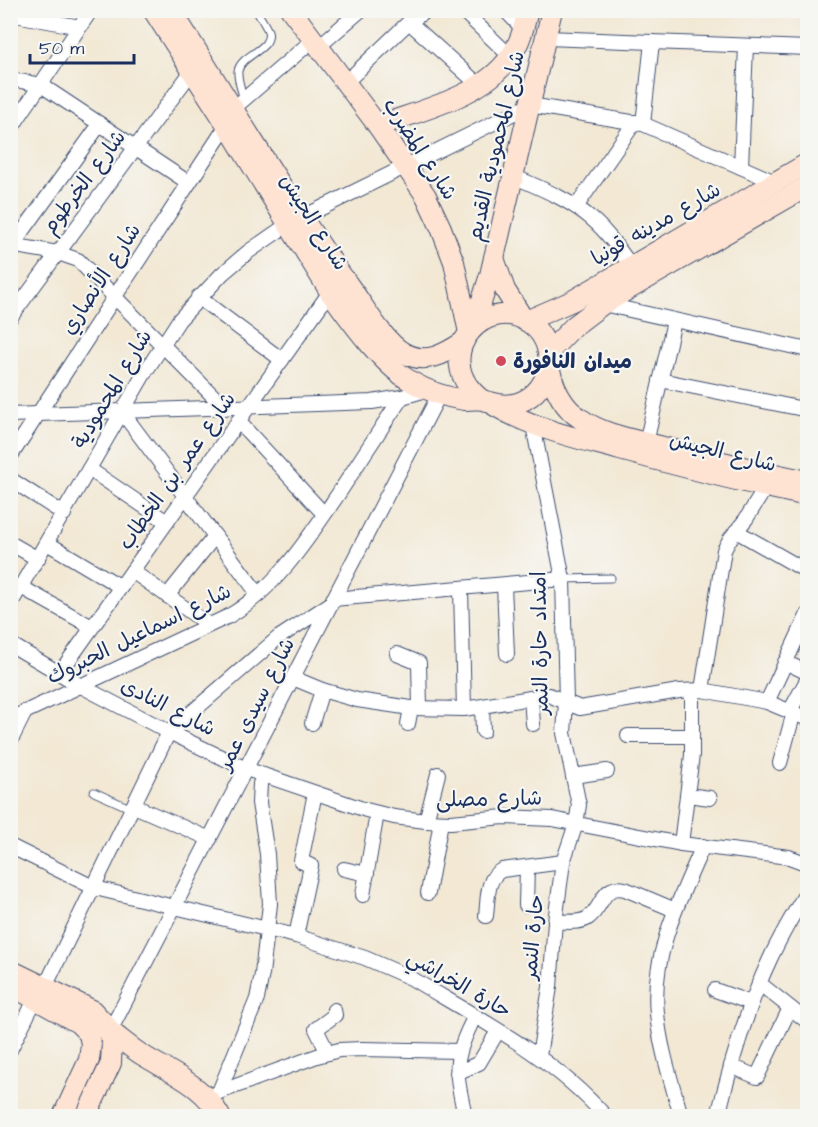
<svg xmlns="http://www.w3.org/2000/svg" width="818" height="1127" viewBox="0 0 818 1127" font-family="'Architects Daughter','Playpen Sans Arabic',sans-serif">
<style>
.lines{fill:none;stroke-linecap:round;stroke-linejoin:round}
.lane-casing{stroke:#3b4b70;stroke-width:9}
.street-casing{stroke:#3b4b70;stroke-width:16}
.secondary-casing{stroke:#3b4b70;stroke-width:22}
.lane{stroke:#fff;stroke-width:7}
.street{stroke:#fff;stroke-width:14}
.secondary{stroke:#fee3d2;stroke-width:20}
.poi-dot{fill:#d1495b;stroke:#f6f6f2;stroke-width:2}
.labels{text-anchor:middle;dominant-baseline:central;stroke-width:4.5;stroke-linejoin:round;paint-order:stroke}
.street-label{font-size:21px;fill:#1b2f5e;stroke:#f6f6f2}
.poi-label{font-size:21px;font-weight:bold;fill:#1b2f5e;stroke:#f6f6f2;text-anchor:start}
</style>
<rect width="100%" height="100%" fill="#f6f6f2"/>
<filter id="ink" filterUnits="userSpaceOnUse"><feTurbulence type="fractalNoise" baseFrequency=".0167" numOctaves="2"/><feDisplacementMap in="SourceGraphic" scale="12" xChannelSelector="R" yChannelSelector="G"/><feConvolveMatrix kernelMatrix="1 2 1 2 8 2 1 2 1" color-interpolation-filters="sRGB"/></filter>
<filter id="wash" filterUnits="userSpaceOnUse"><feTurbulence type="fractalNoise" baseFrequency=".008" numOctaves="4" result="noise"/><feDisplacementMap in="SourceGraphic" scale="24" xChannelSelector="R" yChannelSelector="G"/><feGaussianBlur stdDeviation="1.35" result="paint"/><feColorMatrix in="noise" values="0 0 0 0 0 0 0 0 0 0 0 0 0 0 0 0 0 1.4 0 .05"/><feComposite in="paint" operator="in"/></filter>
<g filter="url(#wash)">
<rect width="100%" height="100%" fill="#f2e8d4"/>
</g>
<g filter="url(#ink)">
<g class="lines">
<!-- lane casing -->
<g class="lane-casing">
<g id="lane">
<path d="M244,100c-2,-9 -7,-20 -6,-29 3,-17 35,-21 30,-40 -3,-7 -8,-14 -12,-21"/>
<path d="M563,579l48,-1"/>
<path d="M94,792l38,17"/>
</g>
</g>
<!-- street casing -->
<g class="street-casing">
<g id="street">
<path d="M462,10l49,47"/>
<path d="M505,10l18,19"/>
<path d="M10,14l70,13"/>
<path d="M409,22l71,64"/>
<path d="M546,38l262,10"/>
<path d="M318,47l43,-37"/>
<path d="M10,79l31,6 148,98"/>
<path d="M345,83l64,-61 18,-12"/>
<path d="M234,108l79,-68"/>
<path d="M643,124l9,-82"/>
<path d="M10,130l81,-120"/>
<path d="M741,167l5,-121"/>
<path d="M513,176c27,12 56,23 79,43 15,13 27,30 39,47"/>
<path d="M576,207l59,-85"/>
<path d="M10,245l48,8 20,7 147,148"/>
<path d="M10,249l90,-125"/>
<path d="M198,297l84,63"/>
<path d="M603,304l205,46"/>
<path d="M10,318l182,-247"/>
<path d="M660,380l148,30"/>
<path d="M122,412l137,183"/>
<path d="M10,415l362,-13 30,-5 24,-7"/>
<path d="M238,421l86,93"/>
<path d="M533,425l30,154 3,123 -2,31 15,72 -3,19 -13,38 -8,60 -5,65 -11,69"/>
<path d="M646,443l28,-122"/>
<path d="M10,457l217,-332"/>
<path d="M89,469l78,53"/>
<path d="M10,479l54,35"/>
<path d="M736,531l72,41"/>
<path d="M10,543l28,16"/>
<path d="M47,543l74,44"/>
<path d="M132,571l77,54"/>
<path d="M504,585l3,69"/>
<path d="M21,587l71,40"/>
<path d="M461,589l3,120"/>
<path d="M167,596l48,-60"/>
<path d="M333,599l230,-20"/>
<path d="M10,605l134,-231 35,-54 43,-46 26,-22 39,-27 243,-120 113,19 132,58"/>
<path d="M10,644l71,42 88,46 77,37 120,41 28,7 32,4 25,1 53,-5 48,2 129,25 108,13 19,7"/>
<path d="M397,654l22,9 1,45"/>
<path d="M785,662l23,11"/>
<path d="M59,674l271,-382"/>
<path d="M293,678l29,12 35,10 54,8 53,1 85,-14 31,13 99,-17 23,-1 65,12 41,17"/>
<path d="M702,690l22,-140 6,-11 16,-20 20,-32"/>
<path d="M531,698l2,26"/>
<path d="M767,702l41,-88"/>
<path d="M482,707l1,24"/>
<path d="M790,711l18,-33"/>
<path d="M10,719l219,-103c50,-30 80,-79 112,-126 20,-31 40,-62 61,-93"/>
<path d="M312,723l10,-33"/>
<path d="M408,724l3,-16"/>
<path d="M628,736h64"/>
<path d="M10,742l15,-30"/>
<path d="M780,763l14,-51"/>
<path d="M573,776l34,-5"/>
<path d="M688,795l22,3"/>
<path d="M134,806l76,33"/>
<path d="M426,821l12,-47"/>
<path d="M681,844l11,-89v-64"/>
<path d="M10,846l85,42 201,48 69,22 46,20c68,41 141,78 194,138"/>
<path d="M344,869l23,5"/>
<path d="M428,893l13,-71"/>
<path d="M363,895l14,-82"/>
<path d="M526,905l1,-38"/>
<path d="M486,916c2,-16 0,-39 16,-46l61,-8"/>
<path d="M555,922c9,-1 24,2 33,-4 16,-11 13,-34 37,-29l50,21"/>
<path d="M296,936l15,-70 -10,-5 14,-68"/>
<path d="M759,983l49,39"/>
<path d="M45,987l124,-255 109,-94 52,-34"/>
<path d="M715,990l36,13"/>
<path d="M110,1031l329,-636"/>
<path d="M10,1050l26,-52"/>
<path d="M328,1053l-12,-24 19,-14 -1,-5"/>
<path d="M731,1066l26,11 33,-69"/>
<path d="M457,1073l22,-10 19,-32"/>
<path d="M219,1092l38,-93 5,-25 8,-70 -3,-50 -8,-51 1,-19 3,-9"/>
<path d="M214,1094l103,-38 22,-6 23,-1 97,2"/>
<path d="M465,1116c-10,-47 -13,-56 10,-100"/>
<path d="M681,1116c-9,-33 -21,-68 -24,-103 -6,-59 23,-114 46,-167"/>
<path d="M718,1116c13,-54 28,-106 52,-157 11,-24 24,-46 38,-69"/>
</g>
</g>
<!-- secondary casing -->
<g class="secondary-casing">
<g id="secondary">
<path d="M153,10l74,115 103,167c20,28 52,73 82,90 17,10 33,15 52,18 6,0 12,-1 18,0 11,2 19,7 31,4 36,-7 48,-54 20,-78 -44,-38 -108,30 -51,74"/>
<path d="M171,10c60,94 116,190 181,280 14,19 32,52 52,63 22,12 41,1 59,-11"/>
<path d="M291,10l87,116 48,70 15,32 13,34 15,71"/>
<path d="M378,126c43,-16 104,-29 132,-69 10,-13 14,-30 18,-47"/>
<path d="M494,258l11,32 19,30"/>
<path d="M526,321l46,-20 236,-138"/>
<path d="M473,328l17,-53 62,-265"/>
<path d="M549,352l25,-26 29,-22 205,-118"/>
<path d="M549,365c4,22 13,42 32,54 21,15 50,20 74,26 51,13 101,26 153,36"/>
<path d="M495,406c39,23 82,32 125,44 62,17 124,33 188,46"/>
<path d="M10,970l82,40 14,15 6,15 -1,23 -25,53"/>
<path d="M10,985l68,38 11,11 2,10 -2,16 -26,56"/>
<path d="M110,1031c11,8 22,18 34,25 29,18 59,29 76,60"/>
</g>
</g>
<!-- lane -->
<use href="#lane" class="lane"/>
<!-- street -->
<use href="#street" class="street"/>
<!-- secondary -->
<use href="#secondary" class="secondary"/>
</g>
</g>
<!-- markers -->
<circle class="poi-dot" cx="501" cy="361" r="6"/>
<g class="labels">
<!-- street labels -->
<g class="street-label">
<text transform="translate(496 146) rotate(-77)">شارع المحمودية القديم</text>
<text transform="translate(420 149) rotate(57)">شارع المضرب</text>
<text transform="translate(84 182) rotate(-53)">شارع الخرطوم</text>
<text transform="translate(314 222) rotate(58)">شارع الجيش</text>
<text transform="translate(656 224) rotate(-30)">شارع مدينه قونيا</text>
<text transform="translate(101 279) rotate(-57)">شارع الأنصاري</text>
<text transform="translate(112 389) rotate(-59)">شارع المحمودية</text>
<text transform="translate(723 452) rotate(14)">شارع الجيش</text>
<text transform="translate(177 471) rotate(-55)">شارع عمر بن الخطاب</text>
<text transform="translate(139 634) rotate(-26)">شارع اسماعيل الحبروك</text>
<text transform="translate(540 643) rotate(-91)">امتداد حارة النمر</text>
<text transform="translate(256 704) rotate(-63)">شارع سيدى عمر</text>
<text transform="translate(168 707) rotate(27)">شارع النادى</text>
<text transform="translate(489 799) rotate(-1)">شارع مصلى</text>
<text transform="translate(533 937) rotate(-85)">حارة النمر</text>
<text transform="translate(459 984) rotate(30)">حارة الخراشي</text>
</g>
<!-- poi labels -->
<g class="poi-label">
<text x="513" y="361">ميدان النافورة</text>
</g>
</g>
<!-- margin -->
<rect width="818" height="1127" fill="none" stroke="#f6f6f2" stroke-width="36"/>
<!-- scale -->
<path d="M30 54v9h104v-9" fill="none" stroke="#1b2f5e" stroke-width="3"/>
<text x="39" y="54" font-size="18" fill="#1b2f5e" stroke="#f6f6f2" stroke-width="4.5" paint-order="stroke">50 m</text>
</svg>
